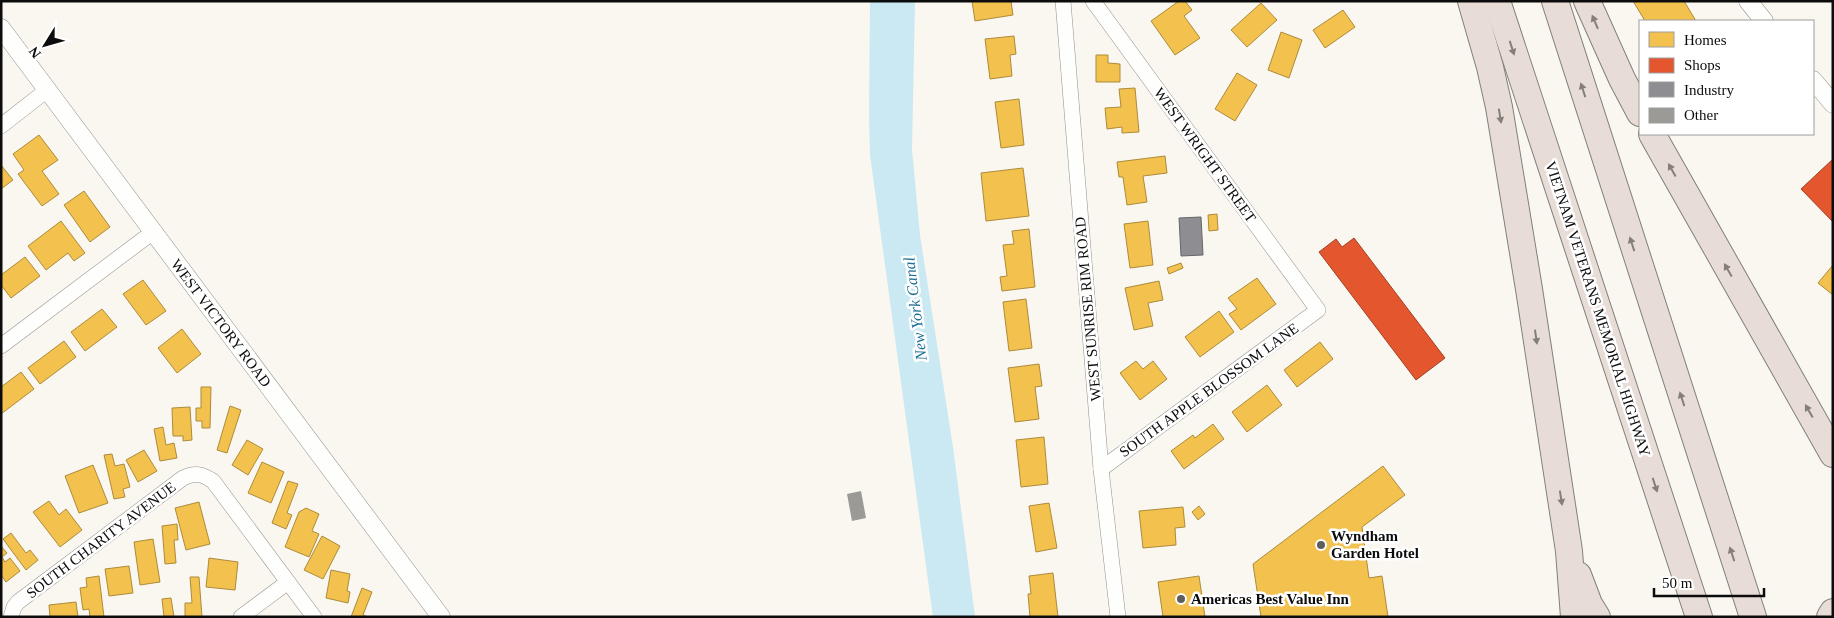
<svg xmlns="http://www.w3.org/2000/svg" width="1834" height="618" viewBox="0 0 1834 618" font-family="Georgia,serif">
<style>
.water{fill:#cae9f2}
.homes{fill:#f2c14e;stroke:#ad8b3a}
.shops{fill:#e4572e;stroke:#a34024}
.industry{fill:#8d8d92;stroke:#66666a}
.building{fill:#9c9a97}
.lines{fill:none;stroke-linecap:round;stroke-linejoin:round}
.minor-casing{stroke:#93928f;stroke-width:16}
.tertiary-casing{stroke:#93928f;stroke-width:19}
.motorway-casing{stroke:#807f7c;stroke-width:28}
.minor{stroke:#fefefd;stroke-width:15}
.tertiary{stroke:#fefefd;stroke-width:18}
.motorway{stroke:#e8ddd6;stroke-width:26}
.oneway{fill:#857f7b}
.poi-dot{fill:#5f5e5c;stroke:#fff;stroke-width:2}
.labels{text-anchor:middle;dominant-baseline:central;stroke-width:5;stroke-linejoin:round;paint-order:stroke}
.street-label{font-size:15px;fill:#0c0c0c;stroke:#fff}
.poi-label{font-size:15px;font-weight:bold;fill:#0c0c0c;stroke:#fff;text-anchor:start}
.water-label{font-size:16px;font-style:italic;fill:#1e7196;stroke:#fff}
</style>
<rect width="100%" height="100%" fill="#faf7f1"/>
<!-- water -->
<path class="water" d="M870,1h45l-3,149 8,85 33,212 22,170h-42l-63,-462 -1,-40z"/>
<!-- homes -->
<g class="homes">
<path d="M972,1h39l2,14 -38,6z"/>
<path d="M1179,1h6l7,9 -8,6 16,22 -25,17 -24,-34z"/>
<path d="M1633,1h51l12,20h-51z"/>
<path d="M1261,3l16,17 -30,27 -16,-17z"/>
<path d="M1343,10l12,17 -30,21 -12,-18z"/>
<path d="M1281,32l21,8 -13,38 -21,-8z"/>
<path d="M1014,36l2,18 -6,1 2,21 -22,3 -5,-40z"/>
<path d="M1096,55h12v8l12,1v18h-24z"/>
<path d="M1237,73l20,12 -22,36 -20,-12z"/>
<path d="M1135,88l4,44 -17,1v-6l-15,2 -2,-21 16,-1 -2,-18z"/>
<path d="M1019,99l5,46 -23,3 -6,-46z"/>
<path d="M39,135l19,25 -16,11 17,23 -17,12 -24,-32 6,-4 -11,-16z"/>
<path d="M1165,156l2,17 -24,3 4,26 -20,3 -4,-28h-4l-2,-15z"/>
<path d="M1,165l12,15 -12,9z"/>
<path d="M1023,168l6,48 -43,5 -5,-48z"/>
<path d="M84,191l26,36 -20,15 -26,-37z"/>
<path d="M1217,214l1,16 -9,1 -1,-16z"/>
<path d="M61,221l24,32 -11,8 -6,-8 -22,17 -18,-24z"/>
<path d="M1148,221l5,44 -23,3 -6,-44z"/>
<path d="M1029,229l6,58 -33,4 -2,-14 7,-1 -4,-31 11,-1 -2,-13z"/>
<path d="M25,257l15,19 -29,22 -10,-13v-10z"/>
<path d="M1181,263l2,5 -14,6 -2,-6z"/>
<path d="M1833,265v30l-15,-12z"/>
<path d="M1257,278l19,26 -35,26 -12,-16 8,-5 -9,-11z"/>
<path d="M143,280l23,31 -20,14 -23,-31z"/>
<path d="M1159,281l4,19 -15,3 5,23 -19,4 -9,-42z"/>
<path d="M1026,299l6,49 -23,3 -6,-49z"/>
<path d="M102,309l15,18 -32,24 -14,-19z"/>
<path d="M1219,311l15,21 -34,25 -15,-20z"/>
<path d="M182,329l19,25 -24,19 -19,-25z"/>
<path d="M64,341l12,16 -36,27 -12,-16z"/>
<path d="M1320,342l13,17 -36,28 -13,-17z"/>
<path d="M1136,361l7,8 10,-8 14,18 -27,21 -20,-27z"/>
<path d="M1039,364l3,22 -7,1 4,32 -24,3 -7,-54z"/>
<path d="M21,372l13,17 -33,25v-27z"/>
<path d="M1267,385l15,20 -35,27 -15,-20z"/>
<path d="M201,387h10l-1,41h-8v-7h-6v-13h5z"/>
<path d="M230,406l11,4 -14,43 -10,-3z"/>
<path d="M190,407l2,33 -9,1v-5h-10l-1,-28z"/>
<path d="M1213,424l11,15 -40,30 -13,-18 22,-16 2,3z"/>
<path d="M163,427l3,18 8,-2 3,15 -17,3 -6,-32z"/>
<path d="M1044,437l4,47 -27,3 -5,-47z"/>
<path d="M247,440l16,9 -15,26 -16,-10z"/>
<path d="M144,450l13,21 -19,11 -12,-22z"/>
<path d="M112,454l3,12 9,-2 6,23 -7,2 2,8 -11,2 -10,-44z"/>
<path d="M262,462l22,10 -13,31 -23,-10z"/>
<path d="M93,465l15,38 -29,10 -14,-37z"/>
<path d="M1383,466l22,29 -43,32 7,51 13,-2 6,41h-127l-8,-53z"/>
<path d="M288,481l10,3 -11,29 5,2 -6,14 -14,-6z"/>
<path d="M49,501l10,14 7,-6 16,21 -22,17 -27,-35z"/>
<path d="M199,502l11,42 -24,6 -11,-42z"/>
<path d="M1049,503l8,45 -21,4 -7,-46z"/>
<path d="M1199,506l6,8 -7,6 -6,-8z"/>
<path d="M1183,507l2,20 -10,1 1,17 -33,3 -4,-37z"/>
<path d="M306,508l13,6 -7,17 7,3 -10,23 -24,-10 14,-35z"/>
<path d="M177,524l1,16h-4l2,23 -11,1 -3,-38z"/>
<path d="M11,533l15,20 4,-3 8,10 -12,10 -23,-31z"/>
<path d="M322,536l18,10 -17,33 -19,-9z"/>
<path d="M153,539l7,43 -20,3 -6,-43z"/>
<path d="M1,546l6,7 -5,4 3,5 5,-4 10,13 -14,11 -5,-7z"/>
<path d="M209,558l29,4 -3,28 -29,-3z"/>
<path d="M129,566l4,27 -24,3 -4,-27z"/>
<path d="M331,570l19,4 -3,17 3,1 -2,11 -22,-5z"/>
<path d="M1053,573l5,44h-28l-2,-23h3l-2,-18z"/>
<path d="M99,576l5,41h-14l-1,-8 -6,1 -3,-22 7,-1 -1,-9z"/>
<path d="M1199,576l6,41h-42l-5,-35z"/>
<path d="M190,577h9l3,40h-17v-14h7z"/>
<path d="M362,588l10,4 -9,23 5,2h-17z"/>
<path d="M171,598l3,19h-10l-2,-18z"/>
<path d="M76,602l2,15h-28l-1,-12z"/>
</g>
<!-- shops -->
<g class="shops">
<path d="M1833,159v63l-32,-33z"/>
<path d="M1354,238l91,120 -29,22 -97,-128 17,-13 6,8z"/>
</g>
<!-- industry -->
<path class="industry" d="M1201,217l2,38 -22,1 -2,-38z"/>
<!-- building -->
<path class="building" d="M861,491l5,27 -14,3 -5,-27z"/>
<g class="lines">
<!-- minor casing -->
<g class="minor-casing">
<g id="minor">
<path d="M1063,1l38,468 17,148"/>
<path d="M1093,1l225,309 -217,159"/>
<path d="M1,126l46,-36"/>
<path d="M1,346l152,-114"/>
<path d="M11,617l3,-10 4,-5 165,-124c12,-6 19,-4 30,3l101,136"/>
<path d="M241,617l47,-35"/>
</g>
</g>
<!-- tertiary casing -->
<g class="tertiary-casing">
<g id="tertiary">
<path d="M1748,1l16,20"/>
<path d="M1,28l440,589"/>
<path d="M1813,80l20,24"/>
</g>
</g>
<!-- motorway casing -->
<g class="motorway-casing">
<g id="motorway">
<path d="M1471,1l19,66 9,40 30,182 40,262 5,66"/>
<path d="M1497,1l202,616"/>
<path d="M1555,1l198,616"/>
<path d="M1587,1l35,78 18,34"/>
<path d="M1652,134l181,320"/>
<path d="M1578,575l11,29 8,13"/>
<path d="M1830,617l3,-5"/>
</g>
</g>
<!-- minor -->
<use href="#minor" class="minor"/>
<!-- tertiary -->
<use href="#tertiary" class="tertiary"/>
<!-- motorway -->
<use href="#motorway" class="motorway"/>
</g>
<!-- one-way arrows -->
<defs><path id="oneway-solid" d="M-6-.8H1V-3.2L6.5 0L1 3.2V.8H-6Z" transform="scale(1.25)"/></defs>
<g class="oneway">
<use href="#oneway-solid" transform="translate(1595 22) rotate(-113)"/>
<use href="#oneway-solid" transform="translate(1512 48) rotate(72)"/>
<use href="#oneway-solid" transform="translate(1583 90) rotate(-108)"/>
<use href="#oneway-solid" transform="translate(1500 116) rotate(81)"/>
<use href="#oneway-solid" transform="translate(1672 170) rotate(-119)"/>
<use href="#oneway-solid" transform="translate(1632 244) rotate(-108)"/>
<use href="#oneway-solid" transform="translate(1728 270) rotate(-120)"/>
<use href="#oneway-solid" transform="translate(1536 337) rotate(82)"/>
<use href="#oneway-solid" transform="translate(1682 399) rotate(-108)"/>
<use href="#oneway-solid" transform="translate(1809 411) rotate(-120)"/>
<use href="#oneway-solid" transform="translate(1655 485) rotate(72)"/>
<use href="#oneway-solid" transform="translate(1561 498) rotate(81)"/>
<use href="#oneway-solid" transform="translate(1732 554) rotate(-108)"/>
</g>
<!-- markers -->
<g class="poi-dot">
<circle cx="1321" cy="545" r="5"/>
<circle cx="1181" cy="599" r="5"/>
</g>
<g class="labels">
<!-- street labels -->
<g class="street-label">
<text transform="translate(1205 155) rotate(54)">WEST WRIGHT STREET</text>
<text transform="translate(1088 309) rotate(-95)">WEST SUNRISE RIM ROAD</text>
<text transform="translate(1598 309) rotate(72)">VIETNAM VETERANS MEMORIAL HIGHWAY</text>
<text transform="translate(221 323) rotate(53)">WEST VICTORY ROAD</text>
<text transform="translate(1209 390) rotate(-36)">SOUTH APPLE BLOSSOM LANE</text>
<text transform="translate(101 540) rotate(-37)">SOUTH CHARITY AVENUE</text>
</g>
<!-- poi labels -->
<g class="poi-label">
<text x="1331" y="536">Wyndham<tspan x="1331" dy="17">Garden Hotel</tspan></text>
<text x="1191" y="599">Americas Best Value Inn</text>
</g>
<!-- water labels -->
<g class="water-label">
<text transform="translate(915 309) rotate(-97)">New York Canal</text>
</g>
</g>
<!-- border -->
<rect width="1834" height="618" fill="none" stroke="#0c0c0c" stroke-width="5"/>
<!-- legend -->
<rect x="1639" y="20" width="175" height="115" fill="#ffffff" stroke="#9e9e9e"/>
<rect x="1649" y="32" width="25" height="15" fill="#f2c14e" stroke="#9e9e9e"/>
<text x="1684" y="45" font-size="15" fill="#0c0c0c">Homes</text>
<rect x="1649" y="58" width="25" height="15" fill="#e4572e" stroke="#9e9e9e"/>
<text x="1684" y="70" font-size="15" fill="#0c0c0c">Shops</text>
<rect x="1649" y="82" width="25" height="15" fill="#8d8d92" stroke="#9e9e9e"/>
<text x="1684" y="95" font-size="15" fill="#0c0c0c">Industry</text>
<rect x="1649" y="108" width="25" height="15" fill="#9c9a97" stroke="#9e9e9e"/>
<text x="1684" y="120" font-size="15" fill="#0c0c0c">Other</text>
<!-- north arrow -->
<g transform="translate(45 45) rotate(233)" stroke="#ffffff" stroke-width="4" paint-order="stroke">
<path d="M0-4L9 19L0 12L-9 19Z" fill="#0c0c0c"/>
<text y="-8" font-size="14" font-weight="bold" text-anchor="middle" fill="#0c0c0c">N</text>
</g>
<!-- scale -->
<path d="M1654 588v8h110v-8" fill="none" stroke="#0c0c0c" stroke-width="2.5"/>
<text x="1662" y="588" font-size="15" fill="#0c0c0c" stroke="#ffffff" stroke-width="4" paint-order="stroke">50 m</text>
</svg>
